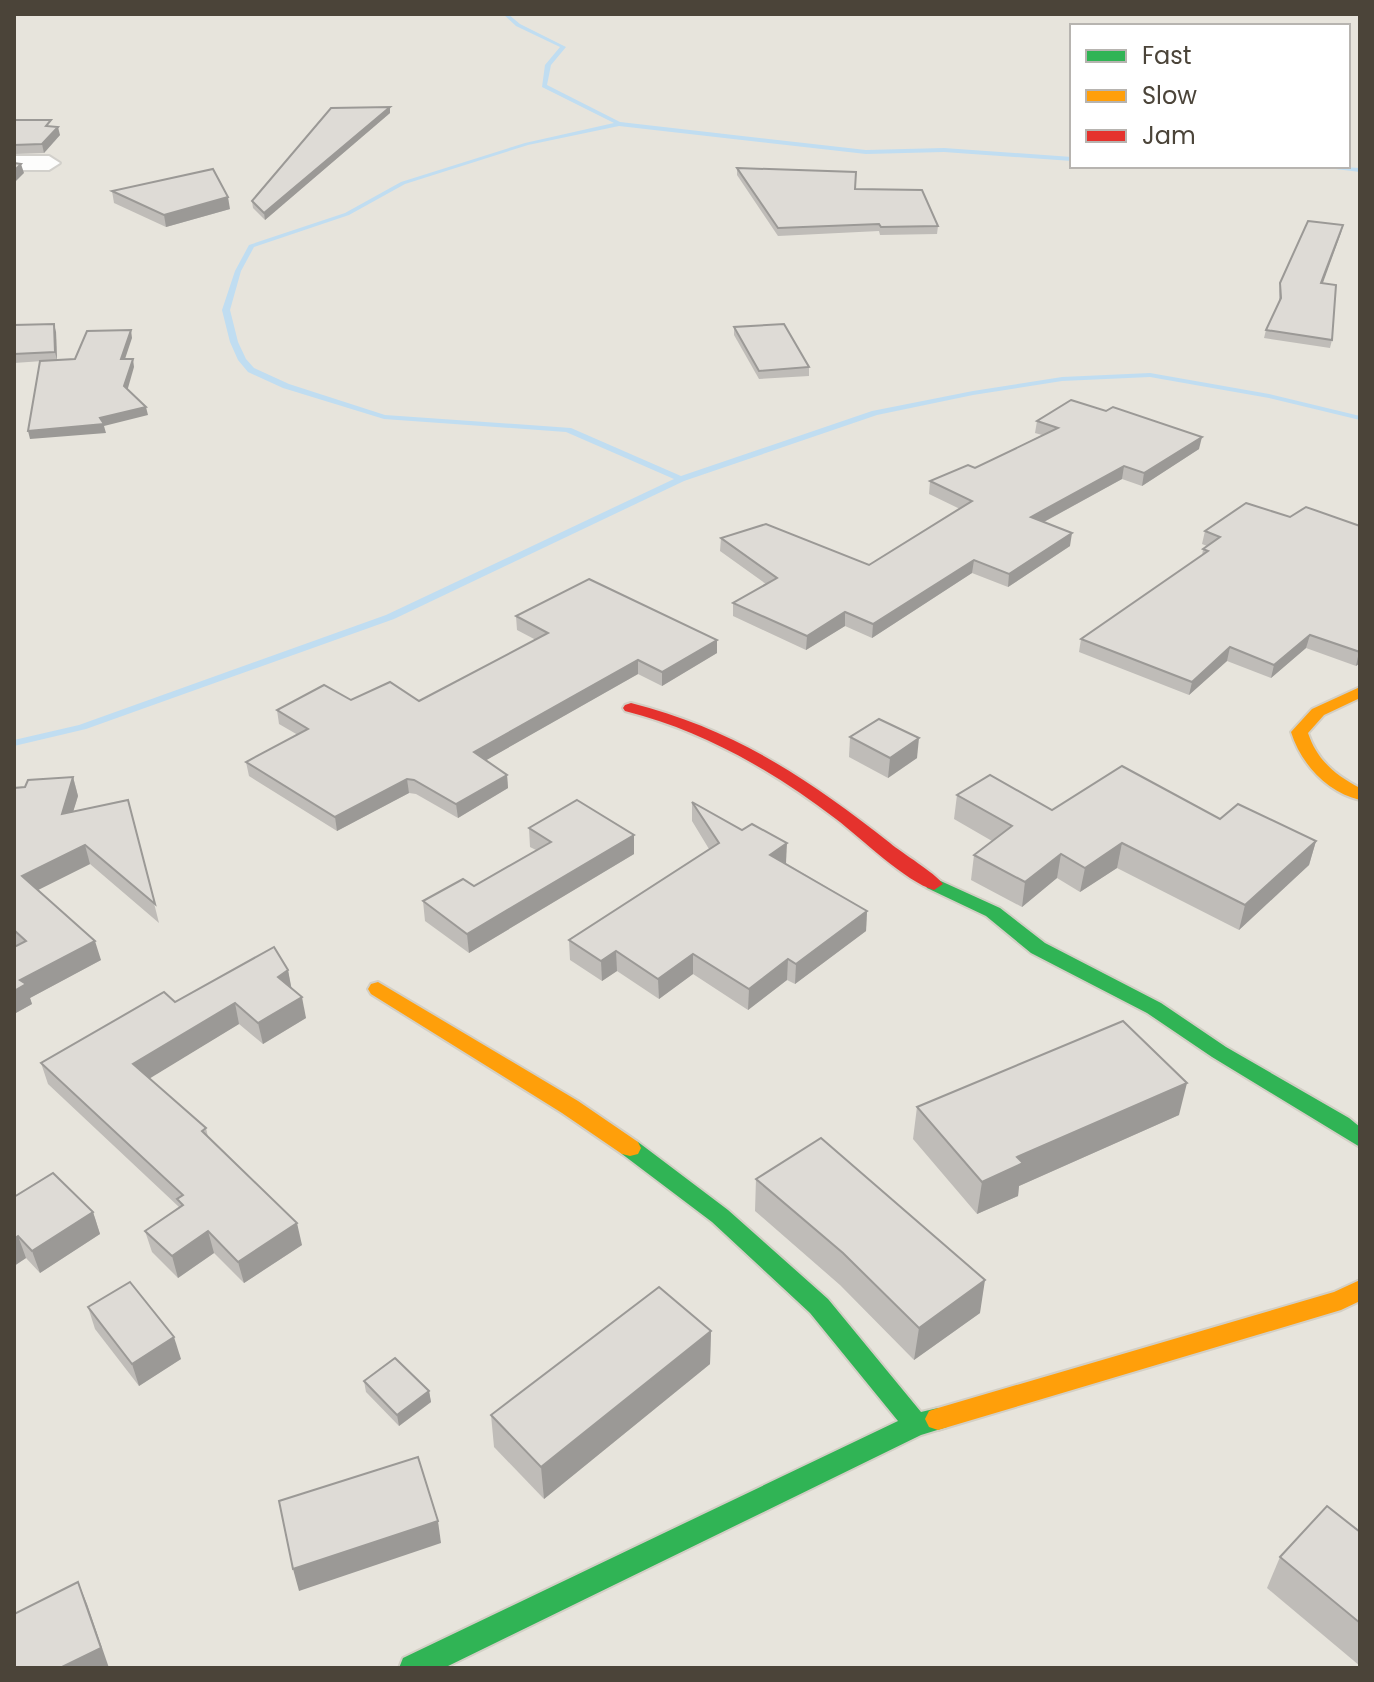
<svg xmlns="http://www.w3.org/2000/svg" width="1374" height="1682" viewBox="0 0 1374 1682" font-family="Poppins,sans-serif">
<style>
.residential{fill:#e7e4dc;fill-rule:evenodd}
.lines{fill:none;stroke-linecap:round;stroke-linejoin:round}
.stream{fill:#c0ddf1;fill-rule:evenodd}
.street-casing{stroke:#d2d0cb;stroke-width:4}
.fast-casing{stroke:#d3cfc5;stroke-width:4}
.slow-casing{stroke:#d3cfc5;stroke-width:4}
.jam-casing{stroke:#d3cfc5;stroke-width:4}
.street{fill:#fdfdfc;fill-rule:evenodd}
.fast{fill:#30b455;fill-rule:evenodd}
.slow{fill:#ff9f0a;fill-rule:evenodd}
.jam{fill:#e5322d;fill-rule:evenodd}
.wall{fill:#bfbcb8}
.shaded-wall{fill:#9b9996}
.building{fill:#dedbd6;stroke:#9b9996;stroke-width:2}
</style>
<rect width="100%" height="100%" fill="#f4f2ee"/>
<!-- residential -->
<path class="residential" d="M14,14h1346v1654h-1346zM1072,26h276v140h-276z"/>
<g class="lines">
<!-- stream -->
<g class="stream">
<path d="M503,14h5l12,10 46,23 -15,18 -4,20 73,37 246,28 78,-2 128,9v4l-128,-9 -78,2 -247,-28 -91,19 -123,39 -56,31 -95,32 -13,24 -11,39 8,32 8,17 8,9 35,16 96,31 186,13 110,48 191,-65 101,-20 89,-14 88,-4 119,21 91,22v4l-91,-22 -119,-21 -88,4 -89,14 -96,20 -193,66 -290,138 -308,110 -72,17v-6l65,-15 307,-110 288,-136 -108,-47 -182,-13 -101,-31 -35,-16 -10,-12 -8,-18 -8,-32 13,-39 14,-26 96,-32 56,-31 124,-39 89,-20 -72,-36 3,-22 15,-18 -44,-21z"/>
<path d="M1324,166l36,2v4l-33,-4z"/>
</g>
<!-- street casing -->
<g class="street-casing">
<path id="street" d="M14,156h35l11,7 -11,7h-35z"/>
</g>
<!-- fast casing -->
<g class="fast-casing">
<g id="fast">
<path d="M934,878l66,30 45,35 116,60 65,44 123,71 11,9v20l-148,-90 -65,-44 -116,-60 -45,-37 -59,-28 -2,-4z"/>
<path d="M630,1140l8,2 90,68 100,89 93,113 17,-4 9,3 4,8 -4,8 -26,8 -477,233h-45l4,-10 495,-237 -88,-108 -98,-91 -90,-68 -3,-6 3,-6z"/>
</g>
</g>
<!-- slow casing -->
<g class="slow-casing">
<g id="slow">
<path d="M1360,687v11l-36,17 -16,18c9,27 27,42 52,55v12c-33,-8 -59,-36 -69,-68l21,-23z"/>
<path d="M378,982l200,119 60,41 3,6 -3,6 -8,2 -8,-2 -60,-41 -191,-119 -3,-5 3,-5z"/>
<path d="M1360,1280v21l-19,9 -403,120 -9,-3 -4,-8 4,-8 9,-3 396,-116z"/>
</g>
</g>
<!-- jam casing -->
<g class="jam-casing">
<path id="jam" d="M631,703c103,26 176,75 259,140 13,11 44,29 53,41l-9,6c-28,-8 -73,-52 -98,-71 -65,-49 -132,-88 -211,-108l-2,-3 2,-3z"/>
</g>
<!-- street -->
<use href="#street" class="street"/>
<!-- fast -->
<use href="#fast" class="fast"/>
<!-- slow -->
<use href="#slow" class="slow"/>
<!-- jam -->
<use href="#jam" class="jam"/>
</g>
<!-- wall -->
<g class="wall">
<path d="M390,107v6l-125,107 -12,-12 -1,-7z"/>
<path d="M14,120l38,7 8,8 -16,18 -30,1z"/>
<path d="M737,168l118,21 83,37 -1,8 -57,1 -1,-4 -101,5 -41,-61z"/>
<path d="M112,191l118,18 -64,18 -52,-24z"/>
<path d="M1343,225l-21,58 10,57 -2,8 -66,-10 2,-8 13,-28v-11l1,-8z"/>
<path d="M14,325l42,7 1,28 -43,3z"/>
<path d="M734,327l75,40v9l-50,3 -25,-44z"/>
<path d="M1037,421l162,28 -57,37 -20,-7 -78,43 26,24 -62,41 -36,-14 -100,65 -27,-12 -39,24 -73,-34v-13l33,-19 -46,-33 1,-13 148,27 91,-56 -31,-15 1,-13 45,-13 67,-33 -7,-2z"/>
<path d="M1290,517l70,9v137l-4,3 -50,-18 -35,30 -44,-17 -38,34 -110,-43 2,-13 121,-83 1,-7 4,-3 -5,-2 3,-13z"/>
<path d="M516,616l201,37 -55,33 -24,-12 -152,86 21,15 1,13 -50,30 -42,-24 -7,-1 -72,38 -88,-55 -3,-14 52,-27 -19,-11 -2,-14 74,-10 68,1 117,-61 -19,-10z"/>
<path d="M850,737l67,21 -29,20 -39,-21z"/>
<path d="M73,777l5,19 -5,15 55,-11 31,123 -69,-59 -52,26 63,70 -71,38 2,6 -18,10v-67l3,-1 -3,-3v-155l11,-1z"/>
<path d="M957,795l95,15 168,9 96,22 -7,24 -70,65 -122,-62 -37,24 -23,-14 -35,29 -51,-27 3,-25 18,-14 -38,-22z"/>
<path d="M692,802l94,61 81,48 -1,20 -71,53 -8,-4 -39,30 -55,-36 -34,25 -42,-28 -15,10 -32,-21 -1,-20 140,-91 -17,-28z"/>
<path d="M529,828l105,7v19l-165,99 -44,-32 -2,-20 51,-15 62,-36 -6,-3z"/>
<path d="M288,970l3,18 15,30 -43,26 -24,-20 -90,54 57,50 2,9 94,108 -58,38 -30,-30 -36,25 -26,-26 -7,-21 34,-23v-1l-131,-123 -7,-21 134,-61z"/>
<path d="M917,1107l262,8 -160,71 -1,10 -41,18 -64,-75z"/>
<path d="M756,1179l224,134 -66,47 -74,-75 -85,-74z"/>
<path d="M14,1197l79,15 7,22 -60,39 -14,-15 -12,8z"/>
<path d="M88,1307l93,52 -42,27 -44,-57z"/>
<path d="M711,1331l-1,33 -166,135 -50,-52 -3,-32z"/>
<path d="M364,1381l65,10 2,11 -32,24 -33,-34z"/>
<path d="M1360,1532v134l-93,-78 13,-31z"/>
</g>
<!-- shaded-wall -->
<g class="shaded-wall">
<path d="M390,107v6l-125,107 -1,-7z"/>
<path d="M58,127l2,8 -16,18 -2,-9z"/>
<path d="M21,164l3,9 -10,10v-12z"/>
<path d="M228,197l2,12 -64,18 -2,-12z"/>
<path d="M1343,225l-2,8 -21,58 1,-8z"/>
<path d="M54,324l2,8 1,28 -2,-8z"/>
<path d="M131,330l1,8 -10,30 -1,-9z"/>
<path d="M133,359l1,8 -8,28 -2,-9z"/>
<path d="M146,407l2,8 -44,11 2,7 -76,6 -2,-8 72,-13z"/>
<path d="M1202,437l-3,12 -57,37 2,-13z"/>
<path d="M1124,466l-2,13 -93,51 2,-13z"/>
<path d="M1072,533l-2,13 -62,41 1,-13z"/>
<path d="M974,560l-2,13 -100,65 1,-14z"/>
<path d="M845,612v14l-39,24 1,-14z"/>
<path d="M1310,635l-4,13 -35,30 3,-13z"/>
<path d="M717,640v13l-55,33v-14z"/>
<path d="M1230,647l-3,14 -38,34 3,-13z"/>
<path d="M1360,652v11l-4,3 3,-14z"/>
<path d="M638,660v14l-162,92 -2,-14z"/>
<path d="M919,738l-2,20 -29,20 2,-20z"/>
<path d="M507,775l1,13 -50,30 -2,-14z"/>
<path d="M73,777l5,19 -11,36 -5,-18z"/>
<path d="M407,779l2,14 -72,38 -2,-14z"/>
<path d="M634,835v19l-165,99 -2,-19z"/>
<path d="M1316,841l-7,24 -70,65 6,-25z"/>
<path d="M787,843l-1,20 -17,12 1,-20z"/>
<path d="M1122,843l-5,25 -37,24 5,-24z"/>
<path d="M85,845l5,19 -62,31 -6,-19z"/>
<path d="M1061,854l-4,24 -35,29 3,-25z"/>
<path d="M867,911l-1,20 -71,53 1,-20z"/>
<path d="M95,941l6,19 -71,38 2,6 -18,10v-23l6,-11z"/>
<path d="M616,951l1,20 -15,10 -1,-20z"/>
<path d="M693,954v20l-34,25 -1,-20z"/>
<path d="M788,959l-1,21 -39,30 1,-21z"/>
<path d="M288,970l4,21 -14,-14z"/>
<path d="M302,997l4,21 -43,26 -5,-21z"/>
<path d="M235,1003l4,21 -100,61 -6,-21z"/>
<path d="M1187,1083l-8,32 -160,71 -1,10 -41,18 5,-32 35,-25z"/>
<path d="M93,1212l7,22 -60,39 -8,-22z"/>
<path d="M297,1223l5,22 -58,38 -6,-21z"/>
<path d="M208,1231l6,22 -36,25 -6,-22z"/>
<path d="M18,1236l8,22 -12,8v-27z"/>
<path d="M985,1280l-5,33 -66,47 5,-32z"/>
<path d="M711,1331l-1,33 -166,135 -3,-32z"/>
<path d="M174,1337l7,22 -42,27 -7,-22z"/>
<path d="M429,1391l2,11 -32,24 -2,-11z"/>
<path d="M438,1521l3,22 -142,48 -6,-22z"/>
<path d="M78,1582l9,22 22,64h-49z"/>
</g>
<!-- building -->
<g class="building">
<path d="M390,107l-126,106 -12,-12 79,-93z"/>
<path d="M14,120h37l-5,6 12,1 -16,17 -28,1z"/>
<path d="M14,163l7,1 -7,7z"/>
<path d="M737,168l119,4 -1,17 67,1 16,36 -57,1 -2,-3 -101,4z"/>
<path d="M213,169l15,28 -64,18 -52,-24z"/>
<path d="M1308,221l35,4 -22,58 15,2 -4,55 -66,-10 15,-32 -1,-15z"/>
<path d="M54,324l1,28 -41,2v-29z"/>
<path d="M784,324l25,43 -50,4 -25,-44z"/>
<path d="M131,330l-10,29h12l-9,27 22,21 -46,11 4,6 -76,7 12,-70 35,-2 12,-28z"/>
<path d="M1071,400l35,11 7,-4 89,30 -58,36 -20,-7 -93,51 41,16 -63,41 -35,-14 -101,64 -28,-12 -38,24 -74,-33 44,-25 -56,-40 45,-14 103,41 103,-64 -42,-20 38,-16 7,3 83,-40 -21,-7z"/>
<path d="M1246,503l44,14 16,-10 54,19v126l-50,-17 -36,30 -44,-18 -38,35 -111,-43 127,-88 -5,-2 17,-12 -15,-6z"/>
<path d="M589,579l128,61 -55,32 -24,-12 -164,92 33,23 -51,29 -42,-24 -7,-1 -72,38 -89,-55 62,-33 -31,-19 47,-25 27,15 39,-18 29,19 129,-68 -32,-17z"/>
<path d="M879,719l40,19 -29,20 -40,-21z"/>
<path d="M1122,766l98,53 18,-15 78,37 -71,64 -123,-62 -37,25 -24,-14 -36,28 -51,-27 38,-29 -55,-31 33,-20 62,35z"/>
<path d="M73,777l-11,37 66,-14 27,104 -70,-59 -63,31 73,65 -75,39 6,4 -12,7v-44l12,-6 -12,-11v-142l11,-1 3,-7z"/>
<path d="M577,800l57,35 -167,99 -44,-33 40,-22 11,7 77,-44 -22,-14z"/>
<path d="M692,802l50,28 10,-6 35,19 -17,12 97,56 -71,53 -8,-5 -39,30 -56,-35 -35,25 -42,-28 -15,10 -32,-21 150,-97z"/>
<path d="M274,947l14,23 -10,7 24,20 -44,26 -23,-20 -102,61 73,64 -4,3 95,92 -59,39 -30,-31 -36,25 -27,-25 38,-26 -6,-6 6,-4 -142,-132 123,-71 11,10z"/>
<path d="M1123,1021l64,62 -170,74 6,6 -41,19 -65,-75z"/>
<path d="M821,1138l164,142 -66,48 -76,-75 -87,-74z"/>
<path d="M53,1173l40,39 -61,39 -14,-15 -4,3v-42z"/>
<path d="M130,1282l44,55 -42,27 -44,-57z"/>
<path d="M659,1287l52,44 -170,136 -50,-52z"/>
<path d="M395,1358l34,33 -32,24 -33,-34z"/>
<path d="M418,1457l20,64 -145,48 -14,-68z"/>
<path d="M1327,1506l33,26v91l-80,-66z"/>
<path d="M78,1582l23,66 -41,20h-45l-1,-54z"/>
</g>
<!-- border -->
<rect width="1374" height="1682" fill="none" stroke="#4b4439" stroke-width="32"/>
<!-- legend -->
<rect x="1070" y="24" width="280" height="144" fill="#ffffff" stroke="#b7b4b0" stroke-width="2"/>
<rect x="1086" y="50" width="40" height="12" fill="#30b455" stroke="#b7b4b0" stroke-width="2"/>
<text x="1142" y="64" font-size="24" fill="#4b4439">Fast</text>
<rect x="1086" y="90" width="40" height="12" fill="#ff9f0a" stroke="#b7b4b0" stroke-width="2"/>
<text x="1142" y="104" font-size="24" fill="#4b4439">Slow</text>
<rect x="1086" y="130" width="40" height="12" fill="#e5322d" stroke="#b7b4b0" stroke-width="2"/>
<text x="1142" y="144" font-size="24" fill="#4b4439">Jam</text>
</svg>
